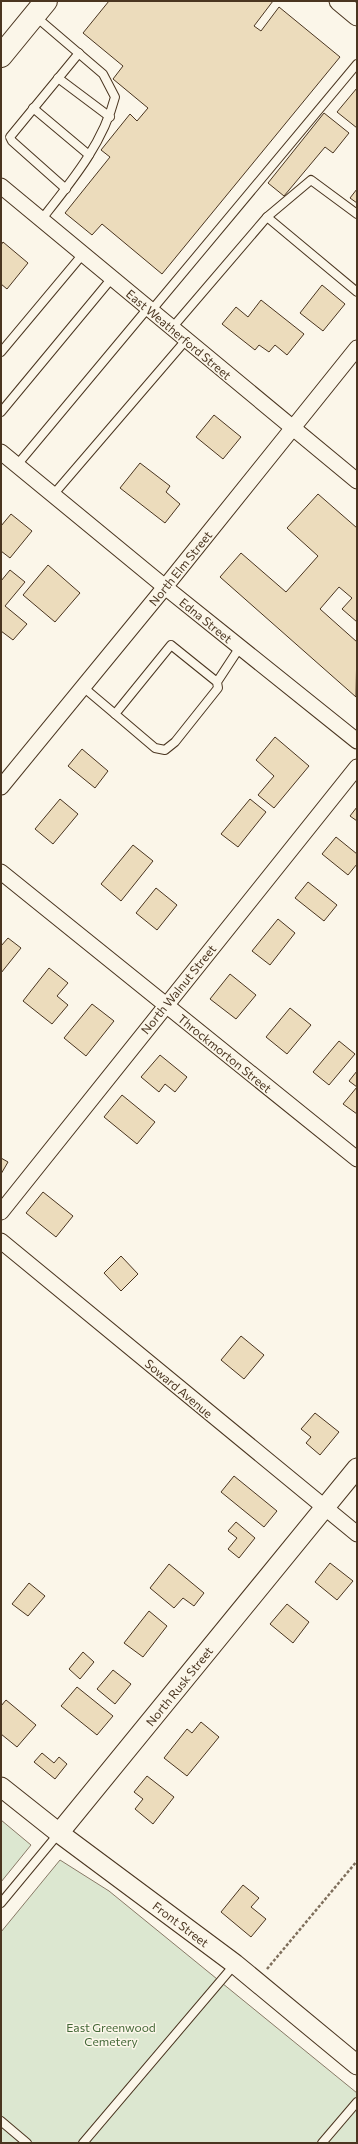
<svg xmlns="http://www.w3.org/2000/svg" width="358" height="2144" viewBox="0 0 358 2144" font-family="Commissioner,sans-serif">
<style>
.green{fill:#dce7d0;stroke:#887966}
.building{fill:#ecdcbc;stroke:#4a3520}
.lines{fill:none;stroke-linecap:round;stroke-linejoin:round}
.service-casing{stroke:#4a3520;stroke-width:10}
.minor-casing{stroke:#4a3520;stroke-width:17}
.tertiary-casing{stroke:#4a3520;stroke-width:21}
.primary-casing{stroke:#4a3520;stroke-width:24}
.path{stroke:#7f6f5c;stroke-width:2.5;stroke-dasharray:3 2;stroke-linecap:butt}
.service{stroke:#fbf6e9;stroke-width:8}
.minor{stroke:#fbf6e9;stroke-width:15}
.tertiary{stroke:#fbf6e9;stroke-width:19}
.primary{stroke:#fbf6e9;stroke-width:22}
.labels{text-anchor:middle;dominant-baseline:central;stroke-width:3;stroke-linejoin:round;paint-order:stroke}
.street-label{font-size:12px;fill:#4a3520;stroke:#fbf6e9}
.park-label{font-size:12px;fill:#436837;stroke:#fbf6e9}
</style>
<rect width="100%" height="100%" fill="#fbf6e9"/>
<!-- green -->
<g class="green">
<path d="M1,1820l30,25 -30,37z"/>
<path d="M60,1860l49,31 248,202v50h-356v-211z"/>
</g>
<!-- building -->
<g class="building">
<path d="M109,1h164l-19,25 7,5 18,-24 61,50 -178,217 -60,-50 -10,11 -27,-22 45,-56 -9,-7 29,-36 7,7 11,-13 -35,-29 10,-13 -40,-33z"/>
<path d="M357,88v40l-20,-16z"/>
<path d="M324,113l25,20 -16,20 -8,-6 -41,49 -16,-13z"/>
<path d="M357,189v14l-7,-5z"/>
<path d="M3,242l25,21 -21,26 -6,-5v-39z"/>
<path d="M322,285l23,19 -22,27 -23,-18z"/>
<path d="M261,300l43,34 -17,21 -12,-10 -6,7 -10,-7 -4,5 -33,-26 14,-17 12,10z"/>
<path d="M214,415l27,22 -18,22 -27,-22z"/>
<path d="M140,463l30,23 -4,6 14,12 -15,19 -45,-35z"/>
<path d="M318,494l39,34v94l-15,-13 10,-11 -13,-11 -19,22 37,33 -1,55 -136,-120 21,-24 45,39 32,-36 -31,-28z"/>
<path d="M11,514l21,17 -22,27 -9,-7v-25z"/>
<path d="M48,565l32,28 -25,29 -32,-27z"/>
<path d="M10,570l15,12 -20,24 22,18 -14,16 -12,-9v-50z"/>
<path d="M275,737l34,29 -35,42 -16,-13 16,-19 -18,-16z"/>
<path d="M82,749l26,22 -13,17 -27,-22z"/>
<path d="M60,799l18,15 -25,30 -18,-15z"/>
<path d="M250,799l16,13 -28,35 -17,-13z"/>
<path d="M357,807v14l-7,-5z"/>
<path d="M336,837l21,17v10l-9,11 -26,-21z"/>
<path d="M133,845l20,16 -32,40 -20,-17z"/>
<path d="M308,882l29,23 -13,16 -29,-23z"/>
<path d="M156,888l21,17 -20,25 -21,-17z"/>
<path d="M278,919l17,14 -25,32 -18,-14z"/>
<path d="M8,938l13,10 -20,25v-27z"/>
<path d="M49,968l19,15 -11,13 11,9 -16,19 -29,-23z"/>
<path d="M230,974l26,21 -20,24 -26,-20z"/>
<path d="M92,1004l22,17 -28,35 -22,-18z"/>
<path d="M290,1008l21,17 -24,29 -21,-17z"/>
<path d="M339,1041l16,13 -26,31 -16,-13z"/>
<path d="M160,1055l27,22 -12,15 -10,-8 -6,8 -18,-15z"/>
<path d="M357,1071v43l-14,-10 14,-17 -8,-6z"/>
<path d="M122,1095l33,27 -18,22 -33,-27z"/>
<path d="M1,1158l7,4 -7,12z"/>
<path d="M43,1192l30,24 -17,21 -30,-24z"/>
<path d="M121,1256l17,18 -17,17 -17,-18z"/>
<path d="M241,1336l23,19 -20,24 -23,-19z"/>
<path d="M315,1413l24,19 -19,23 -14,-12 5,-6 -10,-8z"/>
<path d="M234,1476l43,35 -13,16 -43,-35z"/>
<path d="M236,1522l19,16 -16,20 -11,-9 9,-11 -9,-7z"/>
<path d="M330,1563l23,18 -16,19 -22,-18z"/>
<path d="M169,1564l35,29 -10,13 -11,-8 -9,10 -24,-20z"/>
<path d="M29,1583l16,13 -17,20 -16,-12z"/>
<path d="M287,1604l22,18 -16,21 -23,-19z"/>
<path d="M149,1611l18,15 -24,31 -19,-14z"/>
<path d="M83,1652l11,10 -14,17 -11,-10z"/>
<path d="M113,1670l18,14 -16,20 -18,-15z"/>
<path d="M77,1687l36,29 -16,19 -36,-29z"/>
<path d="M6,1700l30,25 -19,22 -16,-13v-28z"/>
<path d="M201,1722l18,15 -32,39 -23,-18 23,-29 5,4z"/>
<path d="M42,1753l12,10 5,-6 8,7 -12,15 -21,-17z"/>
<path d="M147,1776l27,21 -21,27 -18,-15 8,-10 -9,-7z"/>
<path d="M243,1885l16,13 -8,9 15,12 -15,18 -30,-25z"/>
</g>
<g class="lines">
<!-- service casing -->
<g class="service-casing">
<g id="service">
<path d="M35,16l68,58 12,23c-12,47 -44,85 -74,123"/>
<path d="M58,78l52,39"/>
<path d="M33,108l56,47"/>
<path d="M66,189l-54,-48 -2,-4 69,-84"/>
<path d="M267,217l44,-37 46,34"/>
<path d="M151,311l206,-247"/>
<path d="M172,328l95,-111 90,75"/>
<path d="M1,352l82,-98"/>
<path d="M1,412l111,-134"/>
<path d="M17,465l131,-157"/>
<path d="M53,495l133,-155"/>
<path d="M217,682l-46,-37 -56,69 40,34 10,2 10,-8 43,-54 -1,-6 23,-35"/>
<path d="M83,687l32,27"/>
<path d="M1,1903l58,-70"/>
<path d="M1,2121l26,22"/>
<path d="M83,2143l152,-179"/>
<path d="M322,2143l35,-41"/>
</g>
</g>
<!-- minor casing -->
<g class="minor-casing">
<g id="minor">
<path d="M1,186l356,295"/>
<path d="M1,452l164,135 192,154"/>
<path d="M1,787l164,-200 192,-239"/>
<path d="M1,872l356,287"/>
<path d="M1,1212l356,-445"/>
<path d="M1,1241l356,293"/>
</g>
</g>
<!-- tertiary casing -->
<g class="tertiary-casing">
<g id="tertiary">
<path d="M339,1l18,15"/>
<path d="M1,1787l58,46 176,131 122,101"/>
<path d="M59,1833l298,-365"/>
</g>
</g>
<!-- primary casing -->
<g class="primary-casing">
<path id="primary" d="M1,56l45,-55"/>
</g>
<!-- path -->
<path class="path" d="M267,1969l90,-108"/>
<!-- service -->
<use href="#service" class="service"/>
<!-- minor -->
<use href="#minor" class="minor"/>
<!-- tertiary -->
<use href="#tertiary" class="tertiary"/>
<!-- primary -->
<use href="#primary" class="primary"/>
</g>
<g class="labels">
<!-- street labels -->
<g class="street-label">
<text transform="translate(179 334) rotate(40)">East Weatherford Street</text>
<text transform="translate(180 568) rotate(-51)">North Elm Street</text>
<text transform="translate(206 620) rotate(39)">Edna Street</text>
<text transform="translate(178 989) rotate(-51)">North Walnut Street</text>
<text transform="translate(225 1053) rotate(39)">Throckmorton Street</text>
<text transform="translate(179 1388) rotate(40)">Soward Avenue</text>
<text transform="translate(179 1686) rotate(-51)">North Rusk Street</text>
<text transform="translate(181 1924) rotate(37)">Front Street</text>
</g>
<!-- park labels -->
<g class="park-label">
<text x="111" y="2027">East Greenwood<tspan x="111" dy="14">Cemetery</tspan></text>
</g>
</g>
<!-- border -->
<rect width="358" height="2144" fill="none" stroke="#4a3520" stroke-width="4"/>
</svg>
